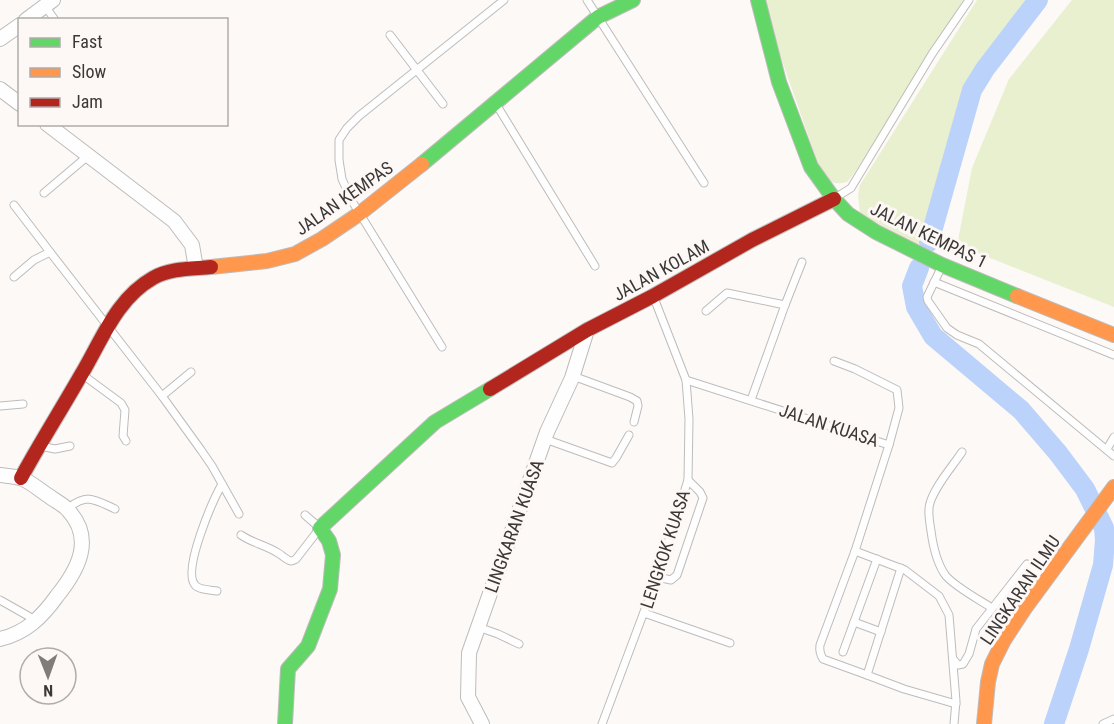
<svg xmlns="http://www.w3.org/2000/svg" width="1114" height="724" viewBox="0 0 1114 724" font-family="'Roboto Condensed',sans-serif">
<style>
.green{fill:#e9f0cf}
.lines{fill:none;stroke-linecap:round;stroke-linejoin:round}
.river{stroke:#bbd2fa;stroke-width:20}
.lane-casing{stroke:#bebcbb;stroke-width:9}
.street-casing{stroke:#bebcbb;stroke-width:16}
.fast-casing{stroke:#bebcbb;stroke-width:16}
.slow-casing{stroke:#bebcbb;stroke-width:16}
.jam-casing{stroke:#bebcbb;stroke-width:16}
.lane{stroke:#fffefe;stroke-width:7}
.street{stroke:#fffefe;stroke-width:14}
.fast{stroke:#63d668;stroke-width:14}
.slow{stroke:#ff974d;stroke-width:14}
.jam{stroke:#b3261e;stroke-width:14}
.labels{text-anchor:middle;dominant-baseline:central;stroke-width:6;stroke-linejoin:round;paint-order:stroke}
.street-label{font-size:18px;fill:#3b3938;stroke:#fdf8f6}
</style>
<rect width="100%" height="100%" fill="#fcf9f7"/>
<!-- green -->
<g class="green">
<path d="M763,0h200l-108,172 -8,10c-11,3 -17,1 -25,-7l-52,-149z"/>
<path d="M977,0h55l-65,90 -42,150 -7,4 -58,-30 -2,-19 2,-10z"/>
<path d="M1072,0h42v307l-157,-62 15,-77 37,-89z"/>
</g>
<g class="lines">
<!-- river -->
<g class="river">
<path d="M929,242l43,-152 13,-21 53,-69"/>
<path d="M919,268l-7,18 4,21 17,29 88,74 37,43 27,36 19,39 1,12 -2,25 -24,84 -25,75"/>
</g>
<!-- lane casing -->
<g class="lane-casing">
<g id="lane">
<path d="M587,0l117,183"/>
<path d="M45,6l10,14"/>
<path d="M390,35l53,69"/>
<path d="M496,104l99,162"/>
<path d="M44,193l45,-38"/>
<path d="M835,198l16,-10 81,-134 37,-54"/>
<path d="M14,205l36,47"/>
<path d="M942,266l-15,31 1,4 19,27 10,7 22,9 135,112"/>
<path d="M14,277l20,-17 16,-8 112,144 39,54 11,16 27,48"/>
<path d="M934,282l180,73"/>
<path d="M706,311l21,-18 58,12"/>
<path d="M442,347l-90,-146 -10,-22 -3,-19v-20l8,-12 12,-12 145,-116"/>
<path d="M834,361l21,8 42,21 2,18 -10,37"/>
<path d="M83,375l38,28 4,7 -2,26 3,5"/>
<path d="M573,376l57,21 7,4 1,5 -4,16"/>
<path d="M686,380l203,65 -34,106 50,19 34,26 10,19 7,86 -2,23"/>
<path d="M162,396l29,-24"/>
<path d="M751,400l34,-95 17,-43"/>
<path d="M0,406l23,-2"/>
<path d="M545,439l67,24 4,-5 13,-23"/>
<path d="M42,443l3,4 10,2 15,-3"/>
<path d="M1107,449l7,-12"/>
<path d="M962,452c-10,15 -27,34 -32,51 -3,9 0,20 1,28 2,15 6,33 15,45 11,12 32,23 46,32"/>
<path d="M67,509c20,-16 27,-10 48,0"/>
<path d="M241,535c11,8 25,10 37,18 4,2 8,7 13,8 2,0 3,-1 5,-2l24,-31 -15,-13"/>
<path d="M855,551l-35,94c-1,6 0,9 3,14l44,16"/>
<path d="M901,568l-34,107 37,14 52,15"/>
<path d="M657,577l14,3 6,-5 26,-77 -3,-6 -12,-12"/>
<path d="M217,591c-6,-1 -18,-1 -22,-6 -13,-15 18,-85 27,-101"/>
<path d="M0,600l37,21"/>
<path d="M644,613l86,30"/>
<path d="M854,622l27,10"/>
<path d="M478,627l20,7 21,10"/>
<path d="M843,652l34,-93"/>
<path d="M954,660l4,5 5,-1 6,-10 7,-25 51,-65 21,12"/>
<path d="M602,724l55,-147 31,-97 1,-61 -3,-39 -32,-82"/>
<path d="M1103,724l11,-5"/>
</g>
</g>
<!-- street casing -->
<g class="street-casing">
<g id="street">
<path d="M26,20l27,-20"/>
<path d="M0,39l20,-14"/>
<path d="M0,89l20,15"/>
<path d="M47,124l127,97 18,24 4,23"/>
<path d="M0,475c7,1 16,1 23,4 9,4 18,12 26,17 6,5 14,8 19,14 27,29 10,60 -11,86 -15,21 -31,37 -57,43"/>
<path d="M482,724l-14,-27 1,-44 78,-221 25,-54 15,-48"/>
</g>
</g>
<!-- fast casing -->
<g class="fast-casing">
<g id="fast">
<path d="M758,0l21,82 32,85 23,32 14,15 28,18 66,33 75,31"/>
<path d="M422,164l176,-147 35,-17"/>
<path d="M285,724l3,-55 20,-23 22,-57 3,-34 -4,-14 -9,-13 115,-106 55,-33"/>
</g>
</g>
<!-- slow casing -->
<g class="slow-casing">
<g id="slow">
<path d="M211,267l56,-6 28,-7 27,-15 37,-25 63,-50"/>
<path d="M1017,296l97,39"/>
<path d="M984,724l4,-42 4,-18 12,-24 21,-32 89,-121"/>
</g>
</g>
<!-- jam casing -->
<g class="jam-casing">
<g id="jam">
<path d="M490,389l97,-59 66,-34 99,-56 82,-41"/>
<path d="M21,478c19,-35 40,-68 60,-103 21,-35 35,-76 72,-97 18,-10 39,-9 58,-11"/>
</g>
</g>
<!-- lane -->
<use href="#lane" class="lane"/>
<!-- street -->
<use href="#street" class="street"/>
<!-- fast -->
<use href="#fast" class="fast"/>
<!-- slow -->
<use href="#slow" class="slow"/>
<!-- jam -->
<use href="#jam" class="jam"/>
</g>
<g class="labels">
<!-- street labels -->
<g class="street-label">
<text transform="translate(344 198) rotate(-35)">JALAN KEMPAS</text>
<text transform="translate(929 235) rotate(26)">JALAN KEMPAS 1</text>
<text transform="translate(661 270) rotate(-29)">JALAN KOLAM</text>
<text transform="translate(829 425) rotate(18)">JALAN KUASA</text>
<text transform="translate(514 526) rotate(-70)">LINGKARAN KUASA</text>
<text transform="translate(665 549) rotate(-72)">LENGKOK KUASA</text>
<text transform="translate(1020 590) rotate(-56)">LINGKARAN ILMU</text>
</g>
</g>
<!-- legend -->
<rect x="18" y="18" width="210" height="108" fill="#fdf8f6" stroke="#afacaa" stroke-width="1.5"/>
<rect x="30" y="38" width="30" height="9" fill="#63d668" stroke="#afacaa" stroke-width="1.5"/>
<text x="72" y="48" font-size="18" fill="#3b3938">Fast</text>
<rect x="30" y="68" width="30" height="9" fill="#ff974d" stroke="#afacaa" stroke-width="1.5"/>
<text x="72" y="78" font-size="18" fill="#3b3938">Slow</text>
<rect x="30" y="98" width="30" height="9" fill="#b3261e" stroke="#afacaa" stroke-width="1.5"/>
<text x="72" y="108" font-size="18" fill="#3b3938">Jam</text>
<!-- north arrow -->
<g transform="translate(48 676) rotate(179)"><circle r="28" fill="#fdf8f6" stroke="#afacaa" stroke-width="1.5"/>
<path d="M0-4.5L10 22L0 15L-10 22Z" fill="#7f7c7b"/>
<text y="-9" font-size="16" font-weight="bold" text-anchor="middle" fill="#3b3938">N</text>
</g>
</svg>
